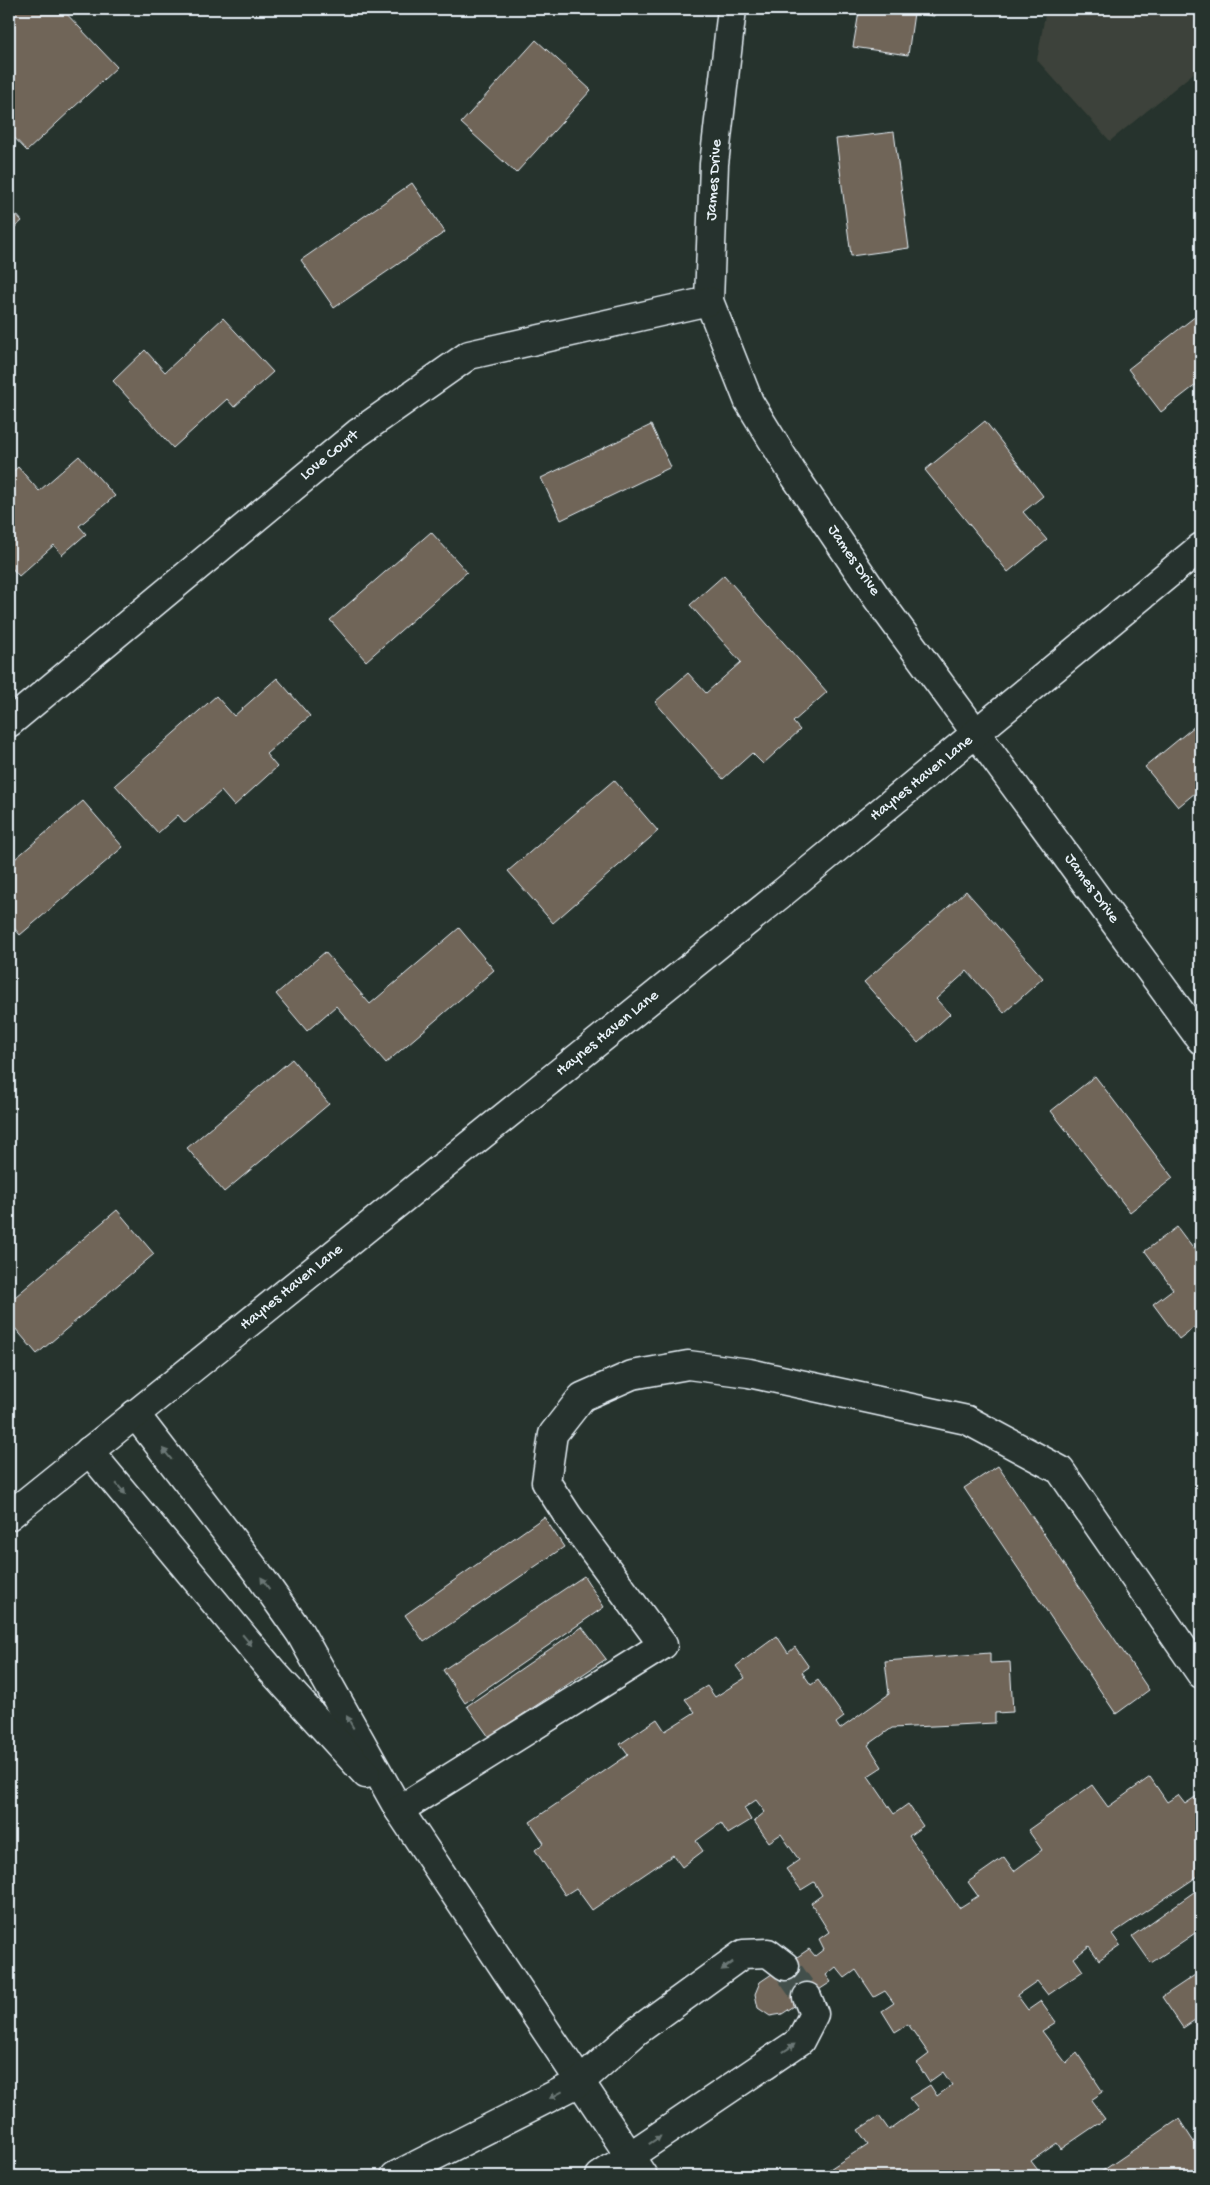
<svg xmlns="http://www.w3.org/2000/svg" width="1210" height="2185" viewBox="0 0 1210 2185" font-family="'Gochi Hand',sans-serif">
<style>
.built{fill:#3c423a}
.building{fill:#706559;stroke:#e8f1f8}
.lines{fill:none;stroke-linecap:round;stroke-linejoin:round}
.minor-tunnel{stroke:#43504b;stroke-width:28;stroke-dasharray:28 14;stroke-linecap:butt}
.minor-casing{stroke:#e8f1f8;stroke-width:31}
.minor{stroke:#26332d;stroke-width:28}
.oneway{fill:#6a7674}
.labels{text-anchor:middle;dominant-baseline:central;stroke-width:4.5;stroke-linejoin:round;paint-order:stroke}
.street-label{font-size:16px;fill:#e8f1f8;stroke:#26332d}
</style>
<rect width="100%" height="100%" fill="#26332d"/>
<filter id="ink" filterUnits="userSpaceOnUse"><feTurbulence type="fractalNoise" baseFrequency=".02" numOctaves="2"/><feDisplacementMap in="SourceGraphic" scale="10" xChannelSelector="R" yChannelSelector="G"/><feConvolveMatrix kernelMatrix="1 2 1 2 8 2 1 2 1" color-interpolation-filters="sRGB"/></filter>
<g filter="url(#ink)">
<!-- built -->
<path class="built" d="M1046,9h155v58l-91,74 -73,-81z"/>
<!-- building -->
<g class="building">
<path d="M9,9h53l55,58 -90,84 -18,-19z"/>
<path d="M845,9h91l-2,7 -20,-3 -6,42 -55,-8 6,-35z"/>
<path d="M536,40l55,50 -75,83 -55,-50z"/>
<path d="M894,132l15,116 -58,8 -15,-117z"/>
<path d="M412,183l33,49 -111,76 -33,-48z"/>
<path d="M9,206l13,15 -13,11z"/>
<path d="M1201,312v69l-40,31 -33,-43z"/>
<path d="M223,318l50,54 -39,35 -7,-8 -54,49 -60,-67 32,-31 20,22z"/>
<path d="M985,421l58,75 -20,16 24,28 -39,32 -83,-102z"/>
<path d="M651,425l20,42 -110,53 -20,-42z"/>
<path d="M79,456l36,40 -36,30 7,8 -24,21 -8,-10 -35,31 -10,-11v-90l9,-8 21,24z"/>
<path d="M431,532l36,40 -101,89 -36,-41z"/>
<path d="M724,575l103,117 -34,30 7,8 -37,34 -11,-11 -29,26 -68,-77 33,-29 18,20 35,-31 -51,-57z"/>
<path d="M277,678l33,38 -44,38 11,13 -43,39 -13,-15 -36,32 -7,-8 -20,18 -43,-48 101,-89 18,20z"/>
<path d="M1201,721v67l-23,19 -33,-40z"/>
<path d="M614,780l44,51 -105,92 -45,-52z"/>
<path d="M83,801l40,46 -103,88 -11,-13v-58z"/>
<path d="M966,891l77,87 -39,35 -37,-42 -31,28 14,15 -32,29 -54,-61z"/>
<path d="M459,928l35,42 -108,93 -50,-57 -29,25 -31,-37 49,-42 45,52z"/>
<path d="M292,1059l37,45 -105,88 -37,-44z"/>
<path d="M1095,1076l78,102 -43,34 -79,-101z"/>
<path d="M117,1210l37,44 -117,100 -28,-33v-19z"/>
<path d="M1177,1227l24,32v71l-4,-5 -18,14 -26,-35 20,-15 -28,-38z"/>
<path d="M998,1466l151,224 -33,24 -152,-226z"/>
<path d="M544,1517l20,30 -140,95 -19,-27z"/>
<path d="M584,1576l20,31 -139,96 -22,-33z"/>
<path d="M582,1627l24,32 -117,78 -22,-31z"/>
<path d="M777,1636l11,17 7,-6 14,20 -7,5 9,13 7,-5 26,37 -8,6 4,6 49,-35 -4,-33 105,-8v10l20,-1 3,50 -18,1v10l-103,5 -24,17 14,22 -14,9 26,38 14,-10 15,22 -14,10 50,72 19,-12 -10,-14 36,-25 10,14 28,-21 -14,-20 64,-45 16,22 42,-30 17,25 11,-7 7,9 16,-11v81l-89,60 8,11 -21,15 -10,-14 -15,12 9,13 -35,24 -11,-14 -20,14 11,15 13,-9 15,21 -14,9 24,32 11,-10 26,39 -12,8 14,19 -44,30 -4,-6 -26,18 10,13 -4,2h-218l49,-32 -10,-14 21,-14 10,14 29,-21 -9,-11 21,-13 7,11 15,-11 -9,-13 -14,10 -12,-19 12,-9 -21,-30 -13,8 -13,-21 12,-8 -9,-12 -11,6 -18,-27 -11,8 -9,-11 -10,8 5,7 -49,32 -12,2 -12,-8 -3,-14 5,-12 49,-33 6,7 9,-7 -5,-10 10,-7 -18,-29 11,-8 -8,-13 -13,8 -15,-21 13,-9 -18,-26 -12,8 -15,-21 11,-9 -9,-12 -12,8 7,12 -23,14 -7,-11 -25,18 7,10 -21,16 -9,-12 -81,55 -16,-22 -11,7 -30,-45 9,-7 -14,-21 98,-67 -8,-11 37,-25 8,12 30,-19 -10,-13 22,-13 8,11 30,-19 -9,-12z"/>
<path d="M1201,1887v42l-50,34 -19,-27z"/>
<path d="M1201,1971v45l-18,12 -21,-31z"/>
<path d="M1179,2119l22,34v23h-106z"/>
</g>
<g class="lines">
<!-- minor-tunnel -->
<path class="minor-tunnel" d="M785,1966l22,31"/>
<!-- minor casing -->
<g class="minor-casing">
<g id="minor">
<path d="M732,9l-18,155 -5,137 40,101 43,70 85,126 324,442"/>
<path d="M9,723l349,-290 111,-78 240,-54"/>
<path d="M135,1414l122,158 43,61 99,177 244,366"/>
<path d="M89,1451l183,220 94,103"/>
<path d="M9,1516l777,-626 415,-343"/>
<path d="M399,1810l264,-165 -95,-129 -22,-34 7,-48 29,-37 50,-22 56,-10 61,8 218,47 93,50 141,204"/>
<path d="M395,2176l185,-94 57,-51 106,-77 25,-1 17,13"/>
<path d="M600,2176l200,-135 14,-27 -7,-17"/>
</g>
</g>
<!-- minor -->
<use href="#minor" class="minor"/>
</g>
<!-- one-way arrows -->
<defs><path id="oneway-solid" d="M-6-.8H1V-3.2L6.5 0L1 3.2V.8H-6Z" transform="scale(1.25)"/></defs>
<g class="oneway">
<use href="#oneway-solid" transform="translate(167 1454) rotate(-129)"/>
<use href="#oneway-solid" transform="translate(121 1489) rotate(50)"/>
<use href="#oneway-solid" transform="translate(265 1583) rotate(-125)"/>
<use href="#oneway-solid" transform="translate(247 1640) rotate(50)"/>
<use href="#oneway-solid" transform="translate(350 1722) rotate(-119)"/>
<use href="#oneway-solid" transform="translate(727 1966) rotate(144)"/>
<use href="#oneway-solid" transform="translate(789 2048) rotate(-34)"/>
<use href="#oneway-solid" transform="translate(556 2095) rotate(152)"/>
<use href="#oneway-solid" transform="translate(655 2140) rotate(-34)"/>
</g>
</g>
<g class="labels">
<!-- street labels -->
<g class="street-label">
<text transform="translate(715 180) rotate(-86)">James Drive</text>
<text transform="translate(330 456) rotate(-39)">Love Court</text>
<text transform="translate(853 561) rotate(56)">James Drive</text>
<text transform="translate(922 779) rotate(-39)">Haynes Haven Lane</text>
<text transform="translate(1091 889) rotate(54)">James Drive</text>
<text transform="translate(608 1034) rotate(-39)">Haynes Haven Lane</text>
<text transform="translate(292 1288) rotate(-39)">Haynes Haven Lane</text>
</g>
</g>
<!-- margin -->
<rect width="1210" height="2185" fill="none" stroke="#26332d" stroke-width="30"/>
<rect x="15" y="15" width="1180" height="2155" fill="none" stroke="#e8f1f8" stroke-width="2" filter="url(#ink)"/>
</svg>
